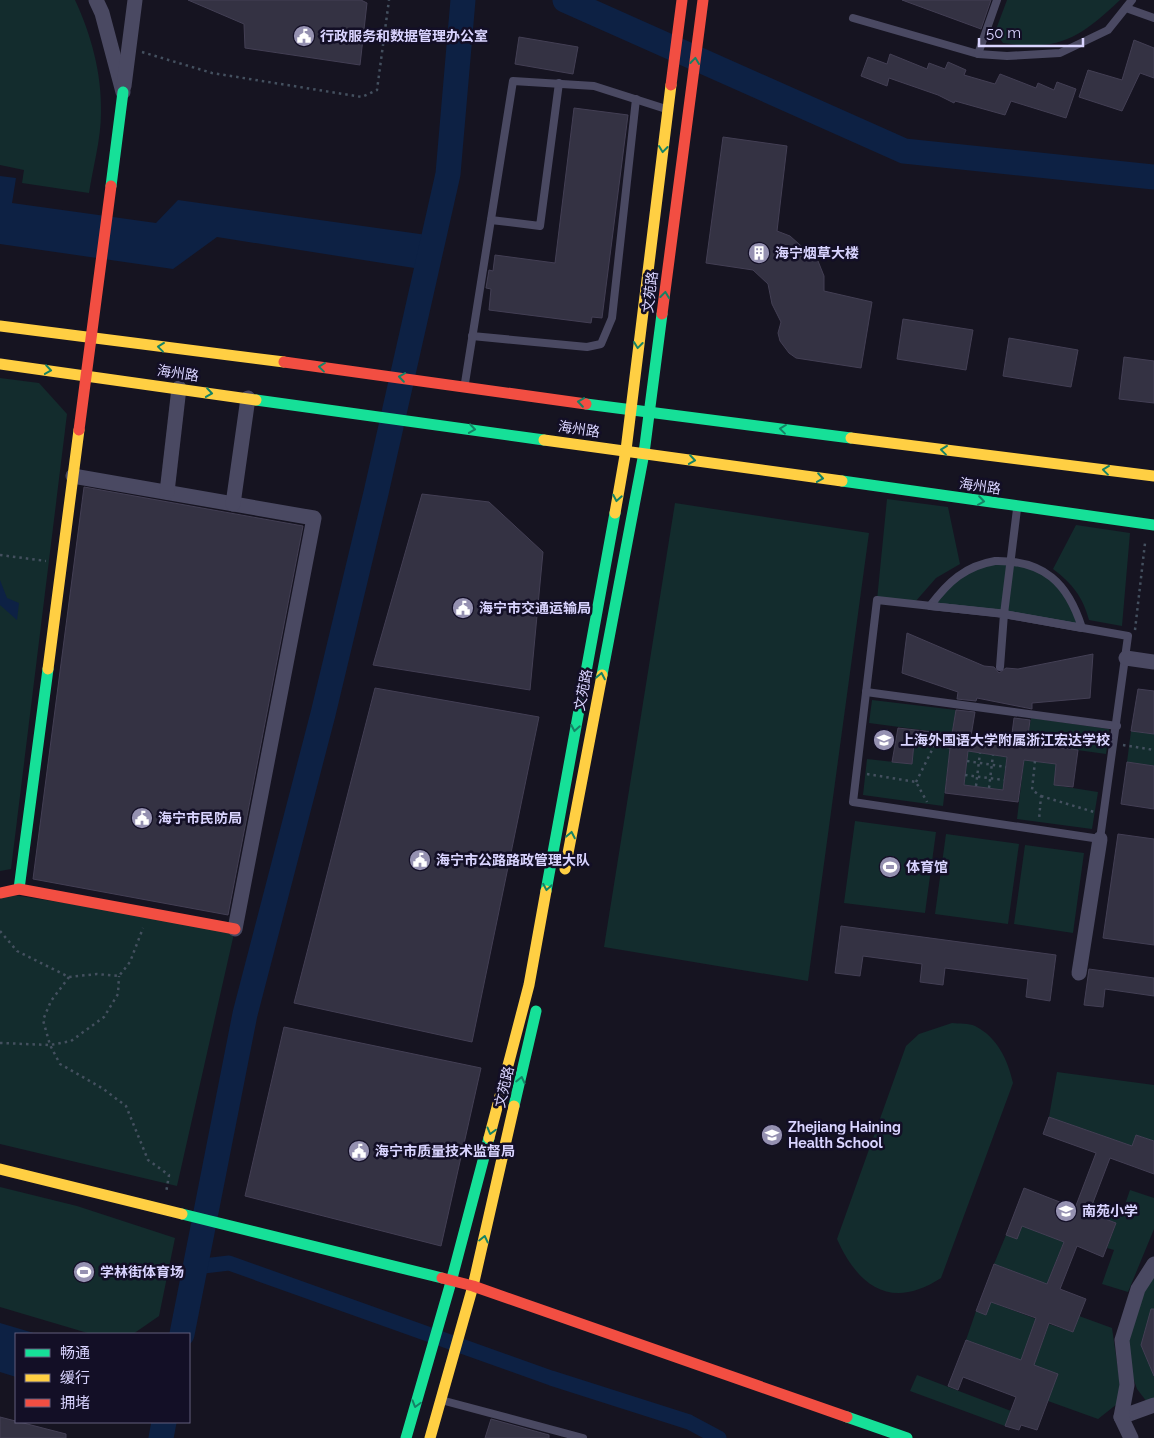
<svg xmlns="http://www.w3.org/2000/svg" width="1154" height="1438" viewBox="0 0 1154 1438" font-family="Raleway,'Noto Sans SC',sans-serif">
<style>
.green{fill:#132c2d}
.water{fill:#0d2144}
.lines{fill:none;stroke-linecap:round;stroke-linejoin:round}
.canal{stroke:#0d2144;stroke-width:15}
.river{stroke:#0d2144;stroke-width:25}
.building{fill:#343243;stroke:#433f54;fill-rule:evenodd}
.path{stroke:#44505f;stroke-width:2.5;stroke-dasharray:2.5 4;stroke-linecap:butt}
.lane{stroke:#4a4962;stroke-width:8}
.street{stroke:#4a4962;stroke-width:15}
.fast{stroke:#16e098;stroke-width:11}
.slow{stroke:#ffcf43;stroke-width:11}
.jam{stroke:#f24e42;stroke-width:11}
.oneway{stroke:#158265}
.labels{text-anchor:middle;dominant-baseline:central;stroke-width:5;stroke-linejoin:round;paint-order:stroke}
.poi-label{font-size:14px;font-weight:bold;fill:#d9d4ff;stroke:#130f26;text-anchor:start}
.street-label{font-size:14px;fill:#d9d4ff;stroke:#130f26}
</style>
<rect width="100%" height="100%" fill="#161421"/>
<!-- green -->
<g class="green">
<path d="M0,0h75c16,34 27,74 26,113 0,26 -8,54 -12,80l-67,-10 2,-13 -24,-5z"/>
<path d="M1007,0h113c-39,37 -61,52 -117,43l-8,-11z"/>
<path d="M0,378l39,5 28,31 -56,455 -11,2z"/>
<path d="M887,499l61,8 12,57 -24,14 -21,24 -38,-2z"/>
<path d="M675,503l194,30 -61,448 -204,-34z"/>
<path d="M1076,525l54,8 -8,93 -33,-6c-6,-23 -17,-37 -36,-51z"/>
<path d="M1010,561l45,18 27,49 -152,-22 41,-38z"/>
<path d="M872,700l84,10 -4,24 -83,-11z"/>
<path d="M1031,718l78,11 -3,25 -79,-11z"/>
<path d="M1131,731l23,3v32l-27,-4z"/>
<path d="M914,743l36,5 -7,58 -80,-11 4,-36 45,5z"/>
<path d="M968,751l39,6 -4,33 -39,-5z"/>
<path d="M1024,760l32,4 -2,21 44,7 -6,37 -75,-10z"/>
<path d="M855,821l81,11 -11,81 -81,-10z"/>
<path d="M946,834l73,10 -11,80 -73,-10z"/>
<path d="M1025,845l59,8 -11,80 -59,-9z"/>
<path d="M0,893l235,36 -58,257 -177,-42z"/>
<path d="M952,1023c7,1 17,0 23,3 22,11 33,34 38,57l-72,195c-49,32 -82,10 -104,-39l69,-193 13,-12z"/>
<path d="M1057,1072l97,13v56l-18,-6 -4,11 -83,-29z"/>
<path d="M0,1187l77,19 98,32 -16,78 -26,18h-42l-91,-27z"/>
<path d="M1130,1190l24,8v31l-26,63 -26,-8 12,-34 -7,-2 9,-25 -27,-10 4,-11 29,11z"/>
<path d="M1022,1226l42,16 -17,42 -53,-20 12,-29 11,4z"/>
<path d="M1154,1271v42l-6,9 -7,23 4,9 9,11v36l-7,1 -10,-13 -6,-17 -5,-34 15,-46z"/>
<path d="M991,1302l45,17 -15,41 -55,-20 10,-29 10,4z"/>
<path d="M1079,1316l33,12 9,62 -4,14 -19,15 -50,-18 -14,-36 15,-41 24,8z"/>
<path d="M917,1375l94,36 -6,15 -95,-35z"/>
</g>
<!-- water -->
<g class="water">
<path d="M0,176l16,2 -4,25 144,20 22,-23 256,36 -7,34 -210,-33 -44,32 -173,-25z"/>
<path d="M0,580l7,18 12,5 -2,17 -17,-15z"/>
<path d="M0,1323l37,11h-21v43l-16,-5z"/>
</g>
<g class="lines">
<!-- canal -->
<path class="canal" d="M195,1267l34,-4 322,115 138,44 30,16"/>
<!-- river -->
<g class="river">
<path d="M565,0l339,151 250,26"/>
<path d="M182,1334l63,-320 78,-300 53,-221 72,-319 15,-174"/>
<path d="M161,1438l3,-16"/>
</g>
</g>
<!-- building -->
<g class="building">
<path d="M188,0h173l6,3 -7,62 -115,-17 -1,-24z"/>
<path d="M902,0h89l-10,29z"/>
<path d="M519,37l59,10 -5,27 -58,-10z"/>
<path d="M1134,40l20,8v30l-14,-5 -18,38 -43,-14 9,-27 34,10z"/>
<path d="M890,54l37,15 2,-6 16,6 3,-7 18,8 -2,5 31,9 5,-10 36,14 2,-5 16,7 3,-8 19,7 -10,29 -55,-17 -6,14 -50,-14 -1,2 -16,-8 -49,-17 -2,8 -26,-10 7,-19 19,7z"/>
<path d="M574,108l54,7 -26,203 -10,-1 -1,6 -102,-13 2,-21 -5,-1 3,-18 4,1 2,-16 60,8z"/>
<path d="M723,137l64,9 -10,85 13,5 28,25 6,15v15l48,11 -11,66 -65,-10 -7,-5 -9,-12 -2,-8 3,-11 -9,-18 -4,-20 -15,-14 -47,-7z"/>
<path d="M903,319l70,11 -7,40 -69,-11z"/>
<path d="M1009,338l69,12 -7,37 -68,-11z"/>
<path d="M1124,357l30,4v42l-35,-4z"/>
<path d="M84,487l219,39 -75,389 -195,-36z"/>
<path d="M422,494l67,8 54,50 -13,138 -157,-25z"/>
<path d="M907,633l77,33 10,1 5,6 7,-5 12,1 75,-15 -3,44 -58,5v6l-55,-11 -1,3 -19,-2 1,-7 -56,-19z"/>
<path d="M375,688l164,29 -67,325 -178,-39z"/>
<path d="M1138,689l16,2v43l-23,-3z"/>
<path d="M956,710l19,2 -4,24 40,5 3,-23 16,2 -3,23 51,7 -5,37 -19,-2 2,-21 -32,-4 -6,42 -73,-9 5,-45 -36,-5 -2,21 -20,-2 6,-34 54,6zM968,751l39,6 -4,33 -39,-5z"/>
<path d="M1127,762l27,4v43l-33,-5z"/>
<path d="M1118,834l36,5v106l-51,-7z"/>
<path d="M841,926l215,29 -6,46 -24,-4 2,-18 -83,-11 -2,17 -23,-3 2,-18 -59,-8 -3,20 -25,-3z"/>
<path d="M1089,969l65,9v18l-49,-7 -2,18 -19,-2z"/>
<path d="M284,1027l197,41 -40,178 -196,-50z"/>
<path d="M1049,1117l83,29 4,-11 18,6v33l-44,-16 -21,55 27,10 -13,34 -26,-11 -17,43 26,10 -13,33 -24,-9 -15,42 24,9 -21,56 -16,-5 -2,5 -14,-4 11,-29 -53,-20 -5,13 -10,-4 18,-46 55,20 15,-42 -45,-16 -5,13 -10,-4 18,-47 53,20 17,-42 -42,-16 -5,13 -11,-4 18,-47 51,20 21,-55 -53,-19z"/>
<path d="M1151,1309h3v67l-13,-31z"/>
<path d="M0,1417l66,17v4h-66z"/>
<path d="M491,1419l58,16v3h-64z"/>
</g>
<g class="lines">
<!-- path -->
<g class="path">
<path d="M142,52l70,21 150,24 15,-7 12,-90"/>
<path d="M0,555l46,6"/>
<path d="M1135,630l10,-87"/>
<path d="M1123,745l31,5"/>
<path d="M967,761l39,6"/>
<path d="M1035,761l-3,29 9,6 -2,24"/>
<path d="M867,774l49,8 11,20"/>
<path d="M965,775l39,5"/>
<path d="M916,782l18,-36"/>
<path d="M976,786l4,-33"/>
<path d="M989,788l4,-33"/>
<path d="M1041,796l53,16"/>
<path d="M0,931l17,20 52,26 28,-3 22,2 11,-14 13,-34"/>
<path d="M69,977l-18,24 -8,19 7,25 10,19 42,24 24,18 22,54 21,15 -3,18"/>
<path d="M0,1043l50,2 21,-4 33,-24 14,-23 1,-18"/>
</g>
<!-- lane -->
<g class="lane">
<path d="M1126,8l28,10"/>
<path d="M853,18l125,36 29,2 53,-3 48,-23 24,-30"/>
<path d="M978,54l19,-54"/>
<path d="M491,220l49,6 19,-143"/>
<path d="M472,336l115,11 14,-3 11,-26 24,-219"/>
<path d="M465,383l48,-302 81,5 72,23"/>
<path d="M995,561c49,-1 73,22 87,67l-84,-15 -68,-7c18,-24 35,-40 65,-45z"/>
<path d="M1000,667l4,-53 124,22 -28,203 -247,-37 24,-202 127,14 13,-105"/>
<path d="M866,692l251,34"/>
<path d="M441,1400l142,38"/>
</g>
<!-- street -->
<g class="street">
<path d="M96,0l6,13 21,79"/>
<path d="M124,86l11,-86"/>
<path d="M73,476l241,42 -79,411"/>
<path d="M167,492l12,-104"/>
<path d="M233,504l15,-106"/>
<path d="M1126,658l28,4"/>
<path d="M1079,973l21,-134"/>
<path d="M1121,1417l33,-12"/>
<path d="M1131,1438l-10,-21 6,-32 -5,-45 16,-51 16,-25"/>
</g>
<!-- fast -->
<g class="fast">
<path d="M111,186l12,-94"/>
<path d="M256,400l288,40"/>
<path d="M586,404l265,34"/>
<path d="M842,481l312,44"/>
<path d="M602,675l42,-222 18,-139"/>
<path d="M19,889l29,-220"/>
<path d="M546,891l69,-378"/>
<path d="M514,1106l22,-95"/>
<path d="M182,1214l260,64"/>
<path d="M847,1417l60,21"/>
<path d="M406,1438l45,-156 38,-144"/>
</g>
<!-- slow -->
<g class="slow">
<path d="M0,326l284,36"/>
<path d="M0,364l256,36"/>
<path d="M851,438l303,38"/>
<path d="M544,440l298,41"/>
<path d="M615,513l11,-63 45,-365"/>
<path d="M48,669l31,-239"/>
<path d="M565,869l37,-194"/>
<path d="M489,1138l40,-153 17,-94"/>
<path d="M0,1169l182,45"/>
<path d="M430,1438l43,-152 41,-180"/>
</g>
<!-- jam -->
<g class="jam">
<path d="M671,85l11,-85"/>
<path d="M662,314l41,-314"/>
<path d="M284,362l302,42"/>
<path d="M79,430l32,-244"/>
<path d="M0,893l19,-4 216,40"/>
<path d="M442,1278l31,8 374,131"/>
</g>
</g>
<!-- one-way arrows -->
<defs><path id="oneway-chevron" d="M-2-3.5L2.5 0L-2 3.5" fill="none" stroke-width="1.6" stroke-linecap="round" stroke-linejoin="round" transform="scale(1.25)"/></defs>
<g class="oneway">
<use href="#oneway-chevron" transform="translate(695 61) rotate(-83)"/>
<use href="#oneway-chevron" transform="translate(663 149) rotate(97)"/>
<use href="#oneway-chevron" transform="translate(665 295) rotate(-83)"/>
<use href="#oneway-chevron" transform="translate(638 345) rotate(97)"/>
<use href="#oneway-chevron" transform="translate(161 347) rotate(-173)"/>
<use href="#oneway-chevron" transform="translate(322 367) rotate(-173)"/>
<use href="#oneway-chevron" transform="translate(48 370) rotate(8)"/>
<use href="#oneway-chevron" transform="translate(402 377) rotate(-172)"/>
<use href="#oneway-chevron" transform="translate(209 393) rotate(8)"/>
<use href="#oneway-chevron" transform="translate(581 402) rotate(-172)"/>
<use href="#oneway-chevron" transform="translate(472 429) rotate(8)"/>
<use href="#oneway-chevron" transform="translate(783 429) rotate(-173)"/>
<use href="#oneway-chevron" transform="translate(944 450) rotate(-173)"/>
<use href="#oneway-chevron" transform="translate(692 460) rotate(8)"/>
<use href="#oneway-chevron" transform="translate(1106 470) rotate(-173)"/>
<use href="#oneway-chevron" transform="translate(820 478) rotate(8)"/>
<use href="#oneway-chevron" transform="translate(617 498) rotate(100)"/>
<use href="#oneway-chevron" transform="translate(981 501) rotate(8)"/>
<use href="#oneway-chevron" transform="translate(601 676) rotate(-79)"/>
<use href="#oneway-chevron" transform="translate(575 728) rotate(100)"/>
<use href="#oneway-chevron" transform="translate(571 835) rotate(-79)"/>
<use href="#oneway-chevron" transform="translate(547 887) rotate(100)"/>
<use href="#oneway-chevron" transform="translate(521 1080) rotate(-77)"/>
<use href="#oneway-chevron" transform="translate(491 1131) rotate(105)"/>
<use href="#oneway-chevron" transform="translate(484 1239) rotate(-77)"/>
<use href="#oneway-chevron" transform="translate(416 1404) rotate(106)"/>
</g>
<!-- icons -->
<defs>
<g id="civic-disc" transform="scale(1.125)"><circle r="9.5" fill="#9591b1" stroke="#130f26"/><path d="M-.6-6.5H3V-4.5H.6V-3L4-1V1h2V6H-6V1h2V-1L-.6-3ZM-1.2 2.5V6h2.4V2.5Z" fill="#fff"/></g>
<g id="building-disc" transform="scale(1.125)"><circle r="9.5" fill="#9591b1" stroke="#130f26"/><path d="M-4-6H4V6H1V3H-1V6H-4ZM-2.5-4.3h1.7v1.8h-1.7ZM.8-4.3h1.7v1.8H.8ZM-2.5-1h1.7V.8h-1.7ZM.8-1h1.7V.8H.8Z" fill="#fff"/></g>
<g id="school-disc" transform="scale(1.125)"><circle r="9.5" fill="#9591b1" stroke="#130f26"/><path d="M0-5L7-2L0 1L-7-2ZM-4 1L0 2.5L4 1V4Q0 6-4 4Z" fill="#fff"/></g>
<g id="stadium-disc" transform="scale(1.125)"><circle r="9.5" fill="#9591b1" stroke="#130f26"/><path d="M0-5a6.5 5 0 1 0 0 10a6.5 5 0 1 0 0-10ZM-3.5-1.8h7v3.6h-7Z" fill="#fff"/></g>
</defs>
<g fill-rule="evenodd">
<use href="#civic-disc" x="304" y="36"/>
<use href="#building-disc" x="759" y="253"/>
<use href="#civic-disc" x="463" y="608"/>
<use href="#school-disc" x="884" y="740"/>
<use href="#civic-disc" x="142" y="818"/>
<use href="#civic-disc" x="420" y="860"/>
<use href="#stadium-disc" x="890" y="867"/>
<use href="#school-disc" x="772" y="1135"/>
<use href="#civic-disc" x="359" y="1151"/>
<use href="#school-disc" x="1066" y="1211"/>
<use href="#stadium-disc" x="84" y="1272"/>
</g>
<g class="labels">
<!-- poi labels -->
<g class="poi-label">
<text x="320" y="36">行政服务和数据管理办公室</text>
<text x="775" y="253">海宁烟草大楼</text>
<text x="479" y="608">海宁市交通运输局</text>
<text x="900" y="740">上海外国语大学附属浙江宏达学校</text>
<text x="158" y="818">海宁市民防局</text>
<text x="436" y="860">海宁市公路路政管理大队</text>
<text x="906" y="867">体育馆</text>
<text x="788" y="1127">Zhejiang Haining<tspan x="788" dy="16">Health School</tspan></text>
<text x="375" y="1151">海宁市质量技术监督局</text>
<text x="1082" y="1211">南苑小学</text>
<text x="100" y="1272">学林街体育场</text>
</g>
<!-- street labels -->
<g class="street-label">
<text transform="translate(650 292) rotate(-83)">文苑路</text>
<text transform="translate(178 373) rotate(8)">海州路</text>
<text transform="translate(579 429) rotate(8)">海州路</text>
<text transform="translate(980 486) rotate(8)">海州路</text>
<text transform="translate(583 690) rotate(-79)">文苑路</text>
<text transform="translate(504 1087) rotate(-77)">文苑路</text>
</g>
</g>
<!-- legend -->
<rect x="15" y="1333" width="175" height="90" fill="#130f26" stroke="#625e7d"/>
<rect x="25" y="1349" width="25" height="8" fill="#16e098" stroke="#625e7d"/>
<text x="60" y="1358" font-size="15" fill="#d9d4ff">畅通</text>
<rect x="25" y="1374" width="25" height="8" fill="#ffcf43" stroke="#625e7d"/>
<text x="60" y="1383" font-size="15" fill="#d9d4ff">缓行</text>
<rect x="25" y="1399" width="25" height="8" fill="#f24e42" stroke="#625e7d"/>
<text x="60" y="1408" font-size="15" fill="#d9d4ff">拥堵</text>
<!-- scale -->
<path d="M979 38v8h104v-8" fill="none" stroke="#d9d4ff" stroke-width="2.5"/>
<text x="986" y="38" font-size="15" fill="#d9d4ff" stroke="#130f26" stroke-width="4" paint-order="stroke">50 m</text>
</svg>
